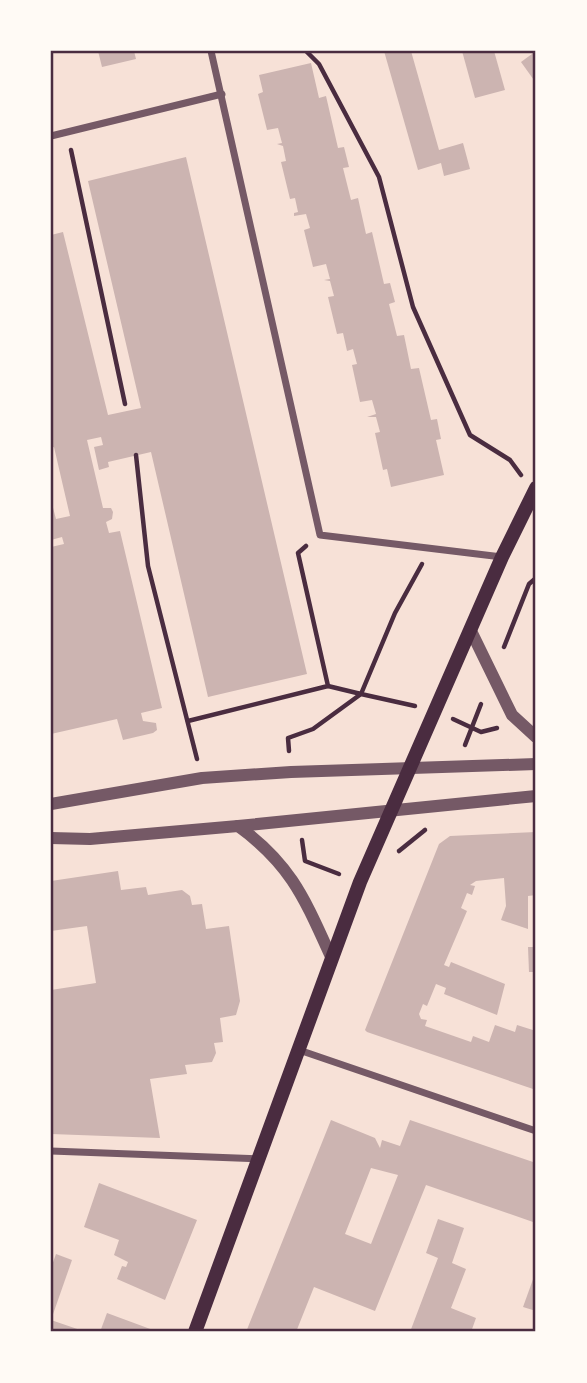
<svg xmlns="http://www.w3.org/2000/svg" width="587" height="1383" viewBox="0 0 587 1383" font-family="'IBM Plex Sans',sans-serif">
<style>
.building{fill:#ccb4b1;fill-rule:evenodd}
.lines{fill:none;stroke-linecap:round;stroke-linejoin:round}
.path{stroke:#4a2c40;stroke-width:4.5}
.minor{stroke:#755966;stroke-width:7}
.tertiary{stroke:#755966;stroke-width:12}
.secondary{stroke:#4a2c40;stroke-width:14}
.neatline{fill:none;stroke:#4a2c40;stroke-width:2.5}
</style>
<rect width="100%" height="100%" fill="#f7e1d7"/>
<!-- building -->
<g class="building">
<path d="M98,51h36l2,8 -34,8z"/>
<path d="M384,51h27l28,99 24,-7 7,26 -26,7 -3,-13 -23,7z"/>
<path d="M462,51h32l11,39 -30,8z"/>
<path d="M536,51v32l-15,-21z"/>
<path d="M311,63l8,35 7,-2 12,52 6,-1 5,20 -6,1 8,32 7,-2 8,36 6,-2 12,52 6,-1 5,19 -6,2 8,32 7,-1 7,34 8,-1 12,52 6,-1 4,20 -5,1 8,35 -53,12 -4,-18 -4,1 -8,-37 5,-1 -4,-15h-9l9,-3 -4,-14 -12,2 -8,-37 5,-1 -4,-15 -6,2 -4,-18 -6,1 -9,-37 6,-1 -4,-15 -6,-1 6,-1 -4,-15 -13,3 -9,-37 6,-2 -4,-14 -12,2v-3l4,-1 -3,-14 -5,1 -9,-37 5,-1 -3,-15 -6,-2 5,-1 -4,-15 -11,2 -9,-36 5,-2 -4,-17z"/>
<path d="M186,157l121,517 -99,23 -57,-245 -43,10 1,5 -10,3 -5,-23 9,-2 -2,-8 -14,3 16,68h8l2,4 -1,7 -6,3 3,11 11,-2 42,177 -21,5 2,8 13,2 1,7 -4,3 -30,7 -6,-21 -66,15v-187l13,-3 -2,-7 -11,3v-40l5,19 14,-3 -16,-69 -3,1v-213l12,-3 45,183 33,-7 -53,-227z"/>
<path d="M536,832v63l-8,1v33l-27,-9 5,-14 -2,-28 -28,3 -6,4 5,1 -3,9 -5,-2 -6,15 6,3 -23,54 5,2 2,-5 54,22 -8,31 -53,-21 2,-6 -10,-4 -9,22 -4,-2 -4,10 2,5 6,1 -2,6 46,16 2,-6 16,6 6,-17 20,7 2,-7 19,6v59l-169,-58 -2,-2 74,-186 11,-8z"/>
<path d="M118,871l3,19 25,-3 2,8 34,-5 8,6 2,9 10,-1 4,25 23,-3 11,75 -4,14 -16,3 3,24 -9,1 2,10 -4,9 -27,3 2,9 -37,5 10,59 -109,-4v-144l45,-7 -9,-57 -36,5v-50z"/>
<path d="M528,947h8v25h-7z"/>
<path d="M331,1120l44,18 5,10 2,-8 18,6 10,-26 126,43v53l-3,6 -107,-37 -51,126 -61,-24 -18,45h-50zM371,1168l27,7 -27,69 -26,-10z"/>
<path d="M99,1183l98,37 -32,80 -48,-21 5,-13 4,1 2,-5 -14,-7 5,-15 -35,-13z"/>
<path d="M438,1219l26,9 -12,35 14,6 -15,39 25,10 -5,14h-61l28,-74 -12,-5z"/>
<path d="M56,1254l16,6 -21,60v-52z"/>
<path d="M536,1271v40l-13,-4z"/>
<path d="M107,1313l46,17 -1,2h-52z"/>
<path d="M51,1320l35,12h-35z"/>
</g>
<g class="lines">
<!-- path -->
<g class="path">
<path d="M306,51l13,13 60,113 34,130 57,128 40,25 11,15"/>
<path d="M71,150l54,254"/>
<path d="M136,455l12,111 49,193"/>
<path d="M504,647l25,-63 7,-6"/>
<path d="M328,686l33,8 34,-81 27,-49"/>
<path d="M453,719l28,13 16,-4"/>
<path d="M188,721l140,-35 -30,-133 8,-7"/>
<path d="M465,745l16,-41"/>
<path d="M289,751l-1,-13 25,-9 48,-35 54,12"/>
<path d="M302,840l3,21 34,13"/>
<path d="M399,851l26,-21"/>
</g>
<!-- minor -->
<g class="minor">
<path d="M211,51l109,484 182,22"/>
<path d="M51,136l171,-42"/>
<path d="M299,1050l237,81"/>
<path d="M51,1151l209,8"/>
</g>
<!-- tertiary -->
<g class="tertiary">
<path d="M470,629l42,86 24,22"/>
<path d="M51,804l151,-26 89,-6 245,-8"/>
<path d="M238,826c54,39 67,74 94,133"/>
<path d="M51,838l39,1 148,-13 298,-30"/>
</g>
<!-- secondary -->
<path class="secondary" d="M195,1332l165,-450 142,-325 34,-69"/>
</g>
<!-- border -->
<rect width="587" height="1383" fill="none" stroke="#fffaf5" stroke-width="105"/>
<rect x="52" y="52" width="482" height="1278" class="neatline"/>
</svg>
